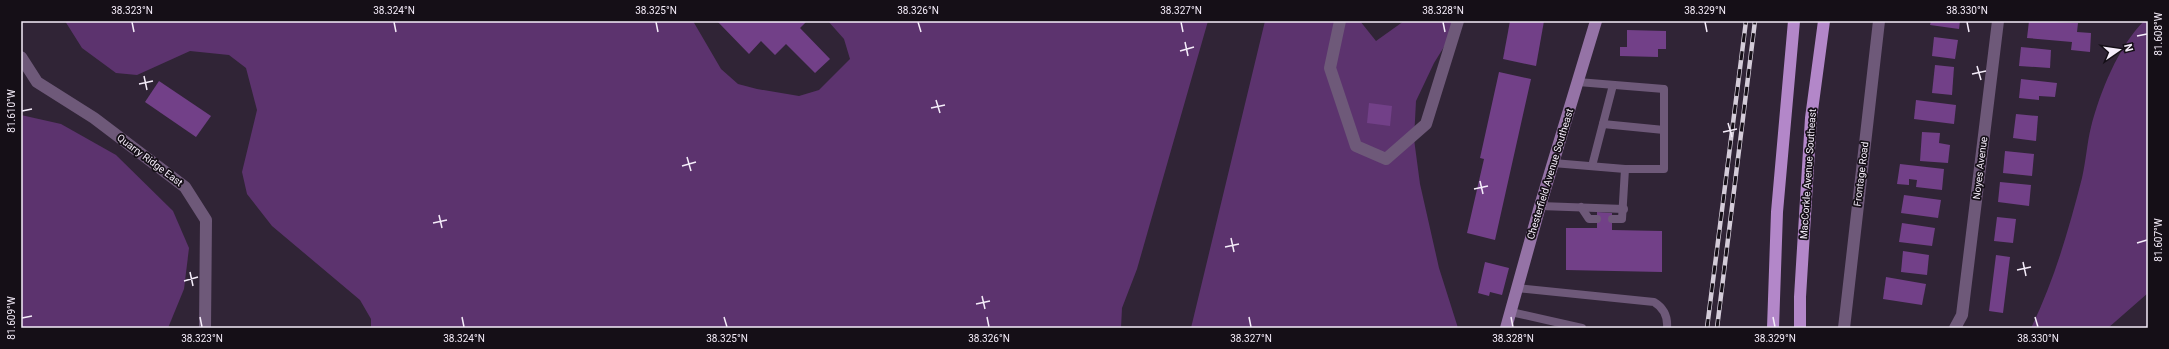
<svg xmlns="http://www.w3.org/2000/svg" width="2169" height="349" viewBox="0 0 2169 349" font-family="Roboto,sans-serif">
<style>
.green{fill:#5c336e}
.building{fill:#724088}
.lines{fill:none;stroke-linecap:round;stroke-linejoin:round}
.lane{stroke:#6e5979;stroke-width:8}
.street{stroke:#6e5979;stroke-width:12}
.secondary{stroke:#9573a6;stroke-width:12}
.primary{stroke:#b387c9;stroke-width:12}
.rail-casing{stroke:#d4ccd9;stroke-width:4.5}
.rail{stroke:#150f17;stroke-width:3;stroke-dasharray:9;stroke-linecap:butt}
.ticks{fill:none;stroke:#f5edfa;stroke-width:1.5}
.labels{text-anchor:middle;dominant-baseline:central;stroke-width:3.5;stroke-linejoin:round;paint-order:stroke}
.street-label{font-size:10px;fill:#f5edfa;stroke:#150f17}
.neatline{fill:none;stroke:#f5edfa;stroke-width:1.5}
.ticks-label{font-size:10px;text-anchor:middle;fill:#f5edfa}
</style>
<rect width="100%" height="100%" fill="#302436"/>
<!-- green -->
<g class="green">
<path d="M65,21h628l28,48 17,15 19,5 42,7 20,-6 31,-31 -6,-20 -16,-18h380l-71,248 -15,39 -1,20h-750v-9l-11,-19 -88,-74 -25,-32 -5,-22 15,-62 -11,-42 -17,-13 -39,-4 -53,24 -21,-2 -34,-25z"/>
<path d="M1265,21h95l16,20 28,-20h56l-26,42 -18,38 -2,38 6,45 19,84 19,60h-267z"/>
<path d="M2144,21h4v272l-40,35h-77c23,-47 38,-99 51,-150 4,-17 5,-35 9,-51 9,-35 27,-80 53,-106z"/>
<path d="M21,115l40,9 55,31 57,56 16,37 -5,41 -16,39h-147z"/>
</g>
<!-- building -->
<g class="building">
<path d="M717,21h90l-7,7 30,31 -15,14 -29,-29 -11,11 -14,-14 -12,13z"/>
<path d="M1510,21h34l-8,45 -33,-7z"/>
<path d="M1931,21h29l-1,8 -29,-4z"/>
<path d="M2029,21l49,2 -1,9 14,1 -1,19 -19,-2 1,-8 -45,-4z"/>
<path d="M1627,30l39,1v18h-8v8l-38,-1v-9h7z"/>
<path d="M1934,37l24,3 -3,19 -23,-3z"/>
<path d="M2021,47l30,3 -1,18 -31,-2z"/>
<path d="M1935,65l19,2 -2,28 -20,-2z"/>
<path d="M1499,72l32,7 -36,161 -28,-7 17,-74 -4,-1z"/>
<path d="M2021,79l36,4 -2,14 -16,-1v4l-20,-2z"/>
<path d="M159,81l52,35 -15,21 -51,-35z"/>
<path d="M1916,100l40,5 -2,19 -40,-5z"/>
<path d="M1369,103l23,3 -2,20 -23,-3z"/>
<path d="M2016,114l22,2 -2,25 -23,-3z"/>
<path d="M1922,132l18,1 -1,10 11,2 -2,18 -28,-2z"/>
<path d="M2005,151l29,3 -2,22 -29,-3z"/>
<path d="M1900,164l44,5 -2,21 -26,-3 1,-7 -8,-1v6l-12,-1z"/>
<path d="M2000,182l31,3 -2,21 -31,-4z"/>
<path d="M1904,195l37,5 -3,18 -37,-5z"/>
<path d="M1597,212l15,1v17l50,1v41l-96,-2v-42h31z"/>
<path d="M1997,217l19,2 -3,24 -19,-2z"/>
<path d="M1902,223l33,5 -3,18 -33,-4z"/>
<path d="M1903,251l26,4 -2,20 -26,-3z"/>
<path d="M1996,255l14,2 -7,56 -14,-2z"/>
<path d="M1485,262l24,6 -7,27 -12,-3 -1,4 -11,-3z"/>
<path d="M1886,277l40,7 -4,21 -39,-6z"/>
</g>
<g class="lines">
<!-- lane -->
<g class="lane">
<path d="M1603,124l61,6"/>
<path d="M1553,163l72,6h39v-80l-86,-7"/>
<path d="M1592,166l21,-81"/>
<path d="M1540,206l84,3"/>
<path d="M1581,207l8,12h8"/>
<path d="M1612,219h10l3,-50"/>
<path d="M1517,288l137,14c10,6 14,14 13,26"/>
<path d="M1511,312l71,16"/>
</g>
<!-- street -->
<g class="street">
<path d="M1340,21l-10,47 26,78 30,13 40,-35 32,-103"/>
<path d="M21,57l16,25 57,36 91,69 21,33 -1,108"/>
<path d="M1844,328l35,-307"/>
<path d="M1955,328l7,-13 36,-294"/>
</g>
<!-- secondary -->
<path class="secondary" d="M1506,328l34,-122 56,-185"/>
<!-- primary -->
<g class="primary">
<path d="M1773,328l4,-116 17,-191"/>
<path d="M1800,328v-31l11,-179 13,-97"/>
</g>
<!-- rail casing -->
<g class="rail-casing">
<g id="rail">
<path d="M1707,328l39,-307"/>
<path d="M1717,328l38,-307"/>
</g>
</g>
<!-- rail -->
<use href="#rail" class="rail"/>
</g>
<!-- ticks -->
<path class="ticks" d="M132,22l2,10M394,22l2,10M656,22l2,10M918,22l3,10M1181,22l2,10M1443,22l2,10M1705,22l2,10M1967,22l2,10M2137,36l10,-2M1185,42l3,14M1180,51l14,-4M1977,66l4,14M1972,74l14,-3M144,76l3,14M139,84l14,-3M936,100l4,13M931,108l14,-3M22,111l10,-2M1728,123l4,14M1723,132l14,-3M687,157l4,14M682,166l14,-4M1480,181l3,13M1474,189l14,-3M439,215l3,13M433,223l14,-3M1231,238l3,14M2137,243l10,-3M1225,247l14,-3M2023,262l3,14M2017,270l14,-3M190,272l3,14M184,281l14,-4M982,296l3,13M976,304l14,-3M200,317l2,10M462,317l2,10M724,317l3,10M987,317l2,10M1249,317l2,10M1511,317l2,10M1773,317l2,10M2035,317l3,10M22,318l10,-2"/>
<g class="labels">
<!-- street labels -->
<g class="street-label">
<text transform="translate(150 160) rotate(37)">Quarry Ridge East</text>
<text transform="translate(1980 168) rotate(-83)">Noyes Avenue</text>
<text transform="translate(1550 174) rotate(-73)">Chesterfield Avenue Southeast</text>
<text transform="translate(1808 174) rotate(-86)">MacCorkle Avenue Southeast</text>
<text transform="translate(1861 174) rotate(-83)">Frontage Road</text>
</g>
</g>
<!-- border -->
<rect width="2169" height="349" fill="none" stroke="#150f17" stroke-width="44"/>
<!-- north arrow -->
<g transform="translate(2119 50) rotate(77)" stroke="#150f17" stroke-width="3" paint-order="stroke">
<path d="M0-3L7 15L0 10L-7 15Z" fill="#f5edfa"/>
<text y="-6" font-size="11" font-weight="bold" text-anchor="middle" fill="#f5edfa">N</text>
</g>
<rect x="22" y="22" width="2125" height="305" class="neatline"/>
<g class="ticks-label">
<text x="132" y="14">38.323°N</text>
<text x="394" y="14">38.324°N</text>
<text x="656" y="14">38.325°N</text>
<text x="918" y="14">38.326°N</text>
<text x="1181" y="14">38.327°N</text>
<text x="1443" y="14">38.328°N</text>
<text x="1705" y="14">38.329°N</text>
<text x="1967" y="14">38.330°N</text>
<text transform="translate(2158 34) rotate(-90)" y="4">81.608°W</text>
<text transform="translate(11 111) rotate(-90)" y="4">81.610°W</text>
<text transform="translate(2158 240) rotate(-90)" y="4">81.607°W</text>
<text transform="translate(11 318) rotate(-90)" y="4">81.609°W</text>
<text x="202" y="342">38.323°N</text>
<text x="464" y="342">38.324°N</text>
<text x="727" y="342">38.325°N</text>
<text x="989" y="342">38.326°N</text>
<text x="1251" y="342">38.327°N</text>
<text x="1513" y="342">38.328°N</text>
<text x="1775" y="342">38.329°N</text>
<text x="2038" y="342">38.330°N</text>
</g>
</svg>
